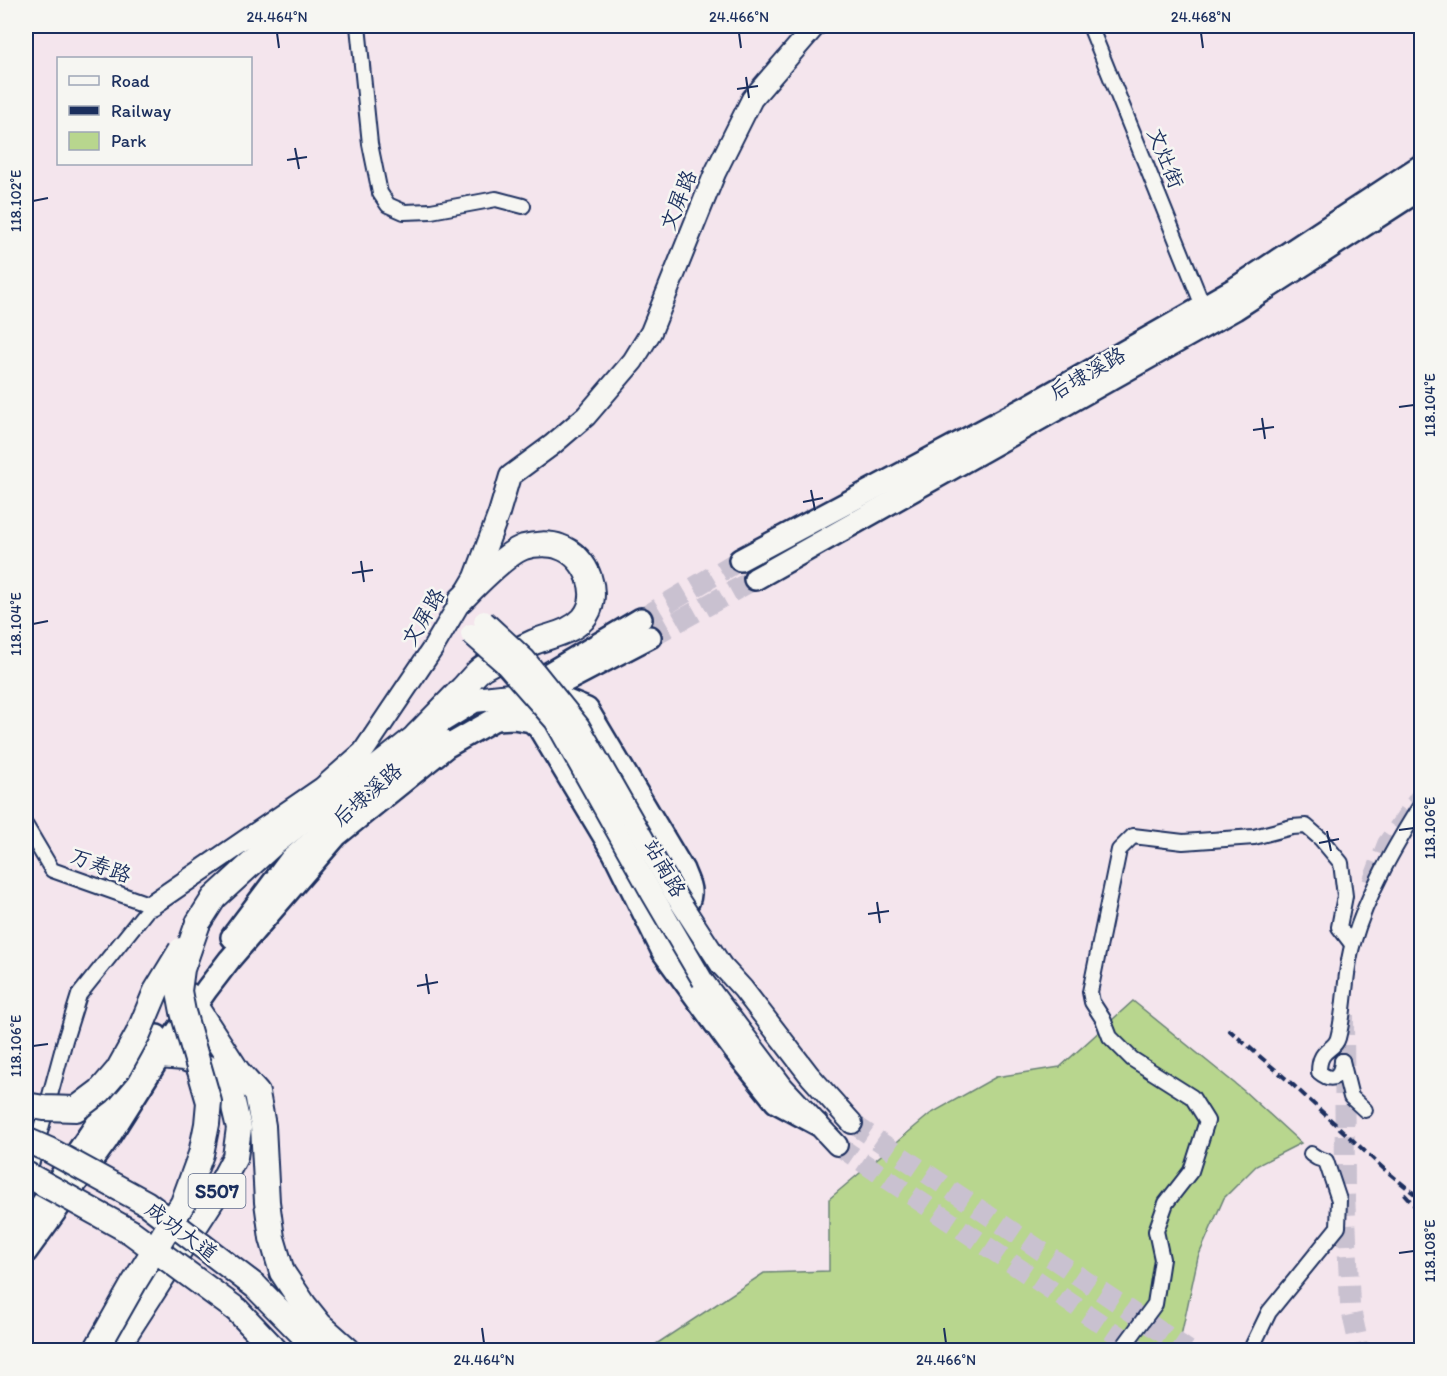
<svg xmlns="http://www.w3.org/2000/svg" width="1447" height="1376" viewBox="0 0 1447 1376" font-family="Itim,'LXGW WenKai TC',sans-serif">
<style>
.green{fill:#b8d68e;stroke:#6a8276;stroke-width:1.5}
.lines{fill:none;stroke-linecap:round;stroke-linejoin:round}
.secondary-tunnel{stroke:#c9c1d0;stroke-width:20;stroke-dasharray:20 10;stroke-linecap:butt}
.primary-tunnel{stroke:#c9c1d0;stroke-width:21;stroke-dasharray:21 10;stroke-linecap:butt}
.street-casing{stroke:#1b2f5e;stroke-width:18}
.secondary-casing{stroke:#1b2f5e;stroke-width:24}
.primary-casing{stroke:#1b2f5e;stroke-width:26}
.highway-casing{stroke:#1b2f5e;stroke-width:28}
.street{stroke:#f6f6f2;stroke-width:14}
.secondary{stroke:#f6f6f2;stroke-width:20}
.primary{stroke:#f6f6f2;stroke-width:21}
.highway{stroke:#f6f6f2;stroke-width:24}
.rail{stroke:#1b2f5e;stroke-width:4;stroke-dasharray:9 4.5;stroke-linecap:butt}
.secondary-bridge-casing{stroke:#1b2f5e;stroke-width:24;stroke-linecap:butt}
.highway-bridge-casing{stroke:#1b2f5e;stroke-width:28;stroke-linecap:butt}
.secondary-bridge{stroke:#f6f6f2;stroke-width:20}
.highway-bridge{stroke:#f6f6f2;stroke-width:24}
.ticks{fill:none;stroke:#1b2f5e;stroke-width:2}
.labels{text-anchor:middle;dominant-baseline:central;stroke-width:5;stroke-linejoin:round;paint-order:stroke}
.shield{fill:#f6f6f2;stroke:#5d6b8a;stroke-width:1.5}
.shield-label{font-size:20px;font-weight:bold;fill:#1b2f5e}
.street-label{font-size:21px;fill:#1b2f5e;stroke:#f6f6f2}
.neatline{fill:none;stroke:#1b2f5e;stroke-width:2}
.ticks-label{font-size:15px;text-anchor:middle;fill:#1b2f5e}
</style>
<rect width="100%" height="100%" fill="#f4e5ed"/>
<filter id="ink" filterUnits="userSpaceOnUse"><feTurbulence type="fractalNoise" baseFrequency=".0167" numOctaves="2"/><feDisplacementMap in="SourceGraphic" scale="12" xChannelSelector="R" yChannelSelector="G"/><feConvolveMatrix kernelMatrix="1 2 1 2 8 2 1 2 1" color-interpolation-filters="sRGB"/></filter>
<g filter="url(#ink)">
<!-- green -->
<path class="green" d="M1133,1001l111,90 57,52 -45,23 -32,32 -26,59 -20,93h-531l117,-77 65,-2v-72l101,-85 66,-37 64,-10z"/>
<g class="lines">
<!-- secondary-tunnel -->
<g class="secondary-tunnel">
<path d="M1372,883l15,-39 35,-50"/>
<path d="M1344,1015l1,179 5,111 10,45"/>
<path d="M852,1123l336,227"/>
<path d="M837,1145l303,205"/>
</g>
<!-- primary-tunnel -->
<g class="primary-tunnel">
<path d="M641,619l99,-59"/>
<path d="M650,637l105,-58"/>
</g>
<!-- street casing -->
<g class="street-casing">
<g id="street">
<path d="M358,26l12,118 10,49 8,12 16,7 27,-1 65,-12 27,7"/>
<path d="M1090,26l113,280"/>
<path d="M26,826l26,44 99,35 -72,90 -14,45 -38,140"/>
<path d="M1342,1061c-1,16 -10,22 -23,11 0,-25 15,-20 19,-34 8,-30 6,-66 15,-95 14,-49 42,-97 69,-140"/>
<path d="M1342,1061l9,36 14,13"/>
<path d="M1121,1350l34,-46 7,-45 -6,-28 10,-28 25,-32 16,-50 -15,-24 -60,-38 -22,-22 -7,-18 -11,-17 -2,-10 29,-142 14,-14 50,6 71,-5 38,-10 14,-1 15,13 20,24 4,33 -6,31 13,17"/>
<path d="M1253,1350v-5l16,-33 69,-85 1,-27 -13,-39 -9,-3 -6,-4"/>
</g>
</g>
<!-- secondary casing -->
<g class="secondary-casing">
<g id="secondary">
<path d="M151,905l171,-117 41,-36 70,-104 42,-71 24,-64 11,-37 42,-31 34,-29 47,-55 18,-29 64,-159 37,-74 63,-73"/>
<path d="M721,965l22,24 67,87 42,47"/>
<path d="M703,981l80,106 54,58"/>
</g>
</g>
<!-- primary casing -->
<g class="primary-casing">
<g id="primary">
<path d="M740,560l285,-152 209,-119 188,-124"/>
<path d="M755,579l480,-270 187,-121"/>
<path d="M526,687l115,-68"/>
<path d="M555,696l32,13 96,161c3,8 8,17 7,24 -1,20 -28,29 -41,15"/>
<path d="M496,719l17,-1 18,3 8,7 75,125 49,99 72,99 41,51 41,22"/>
<path d="M376,786l35,-30 29,-17"/>
<path d="M232,937l58,-77 42,-36"/>
<path d="M26,1227l131,-191"/>
<path d="M26,1252l81,-112 53,-84 47,-67 23,-30 107,-124 109,-88 68,-39 136,-71"/>
</g>
</g>
<!-- highway casing -->
<g class="highway-casing">
<g id="highway">
<path d="M417,735c15,-15 30,-31 45,-46 7,-7 14,-17 22,-22 16,-9 33,-17 50,-25 17,-7 36,-9 49,-23 20,-23 4,-63 -23,-72 -10,-4 -26,-3 -36,0 -18,6 -49,39 -63,53"/>
<path d="M198,923l16,-25 60,-55 28,-22 42,-27 78,-62 52,-32 36,-4"/>
<path d="M188,995l50,77 19,21 6,33 4,76 5,36 10,34 22,33 16,20 28,25"/>
<path d="M255,1286l63,64"/>
<path d="M237,1310l38,40"/>
<path d="M117,1350l4,-9 93,-144 21,-40 4,-29 -8,-34 -18,-24 -29,-12 -24,-2"/>
</g>
</g>
<!-- street -->
<use href="#street" class="street"/>
<!-- secondary -->
<use href="#secondary" class="secondary"/>
<!-- primary -->
<use href="#primary" class="primary"/>
<!-- highway -->
<use href="#highway" class="highway"/>
<!-- rail -->
<g class="rail">
<path d="M1228,1029l64,55 92,85 38,31"/>
<path d="M1404,1194l18,20"/>
</g>
<!-- secondary-bridge casing -->
<g class="secondary-bridge-casing">
<g id="secondary-bridge">
<path d="M484,621l41,38 54,67 94,165 48,74"/>
<path d="M471,634l33,29 51,58 97,173 51,87"/>
</g>
</g>
<!-- highway-bridge casing -->
<g class="highway-bridge-casing">
<g id="highway-bridge">
<path d="M26,1105l18,3 32,1 24,-18 18,-21 20,-36 18,-43 25,-41"/>
<path d="M26,1140l23,10 97,53 109,83"/>
<path d="M26,1174l105,58 106,78"/>
<path d="M96,1350l38,-67 49,-80 18,-49 6,-30 2,-22 -26,-90 -4,-21 3,-22 16,-46"/>
</g>
</g>
<!-- secondary-bridge -->
<use href="#secondary-bridge" class="secondary-bridge"/>
<!-- highway-bridge -->
<use href="#highway-bridge" class="highway-bridge"/>
</g>
</g>
<!-- ticks -->
<path class="ticks" d="M277,33l2,15M739,33l2,15M1201,33l2,15M746,77l3,21M737,89l21,-3M295,148l4,21M287,160l20,-3M33,201l15,-3M1399,407l15,-2M1262,418l3,21M1253,430l21,-3M811,490l4,20M803,502l20,-4M361,561l3,21M352,573l21,-3M33,624l15,-3M1399,830l15,-2M1327,831l4,20M1319,843l20,-4M877,902l3,21M868,914l21,-3M426,974l3,20M417,986l21,-4M33,1046l15,-2M1399,1253l15,-2M482,1328l2,15M944,1328l2,15"/>
<g class="labels">
<!-- shield labels -->
<rect class="shield" x="188.5" y="1174" width="57" height="34" rx="4.5"/>
<g class="shield-label">
<text x="217" y="1191">S507</text>
</g>
<!-- street labels -->
<g class="street-label">
<text transform="translate(1166 158) rotate(68)">文灶街</text>
<text transform="translate(678 200) rotate(-68)">文屏路</text>
<text transform="translate(1087 373) rotate(-30)">后埭溪路</text>
<text transform="translate(423 617) rotate(-59)">文屏路</text>
<text transform="translate(367 794) rotate(-41)">后埭溪路</text>
<text transform="translate(101 865) rotate(20)">万寿路</text>
<text transform="translate(665 868) rotate(60)">站南路</text>
<text transform="translate(182 1231) rotate(37)">成功大道</text>
</g>
</g>
<!-- margin -->
<rect width="1447" height="1376" fill="none" stroke="#f6f6f2" stroke-width="66"/>
<!-- legend -->
<rect x="57" y="57" width="195" height="108" fill="#f6f6f2" stroke="#9ea6b7" stroke-width="1.5"/>
<rect x="69" y="76" width="30" height="9" fill="#f6f6f2" stroke="#9ea6b7" stroke-width="1.5"/>
<text x="111" y="87" font-size="18" fill="#1b2f5e">Road</text>
<rect x="69" y="106" width="30" height="9" fill="#1b2f5e" stroke="#9ea6b7" stroke-width="1.5"/>
<text x="111" y="117" font-size="18" fill="#1b2f5e">Railway</text>
<rect x="69" y="132" width="30" height="18" fill="#b8d68e" stroke="#9ea6b7" stroke-width="1.5"/>
<text x="111" y="147" font-size="18" fill="#1b2f5e">Park</text>
<rect x="33" y="33" width="1381" height="1310" class="neatline"/>
<g class="ticks-label">
<text x="277" y="22">24.464°N</text>
<text x="739" y="22">24.466°N</text>
<text x="1201" y="22">24.468°N</text>
<text transform="translate(16 201) rotate(-90)" y="5">118.102°E</text>
<text transform="translate(1430 405) rotate(-90)" y="5">118.104°E</text>
<text transform="translate(16 624) rotate(-90)" y="5">118.104°E</text>
<text transform="translate(1430 828) rotate(-90)" y="5">118.106°E</text>
<text transform="translate(16 1046) rotate(-90)" y="5">118.106°E</text>
<text transform="translate(1430 1251) rotate(-90)" y="5">118.108°E</text>
<text x="484" y="1365">24.464°N</text>
<text x="946" y="1365">24.466°N</text>
</g>
</svg>
